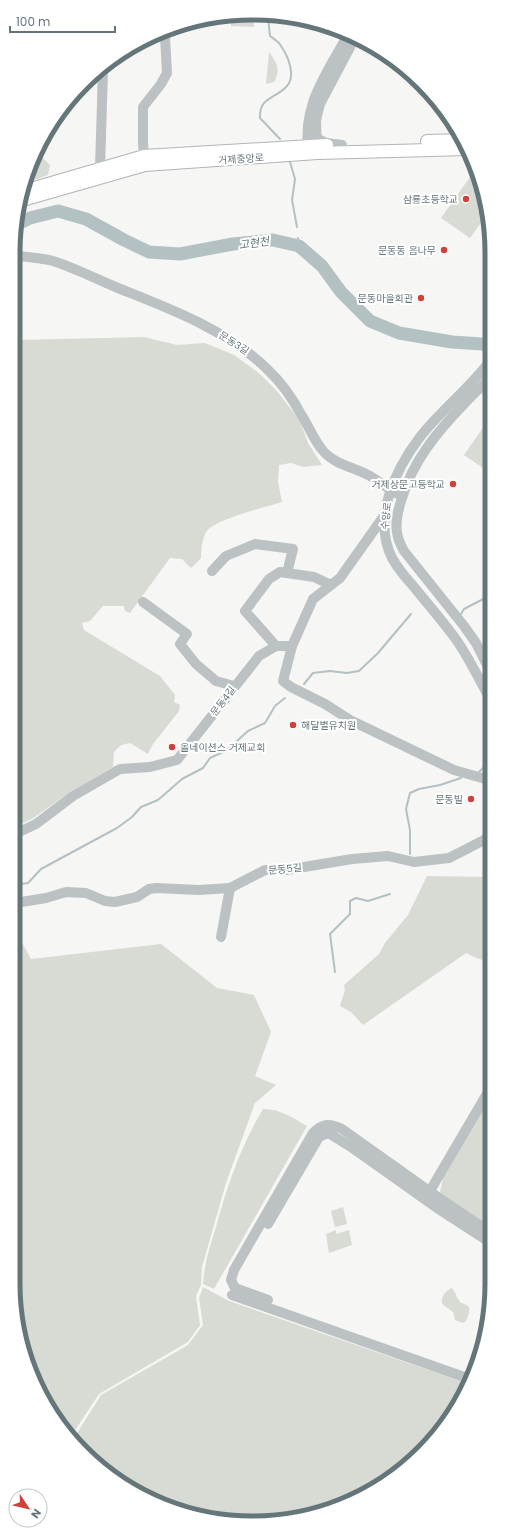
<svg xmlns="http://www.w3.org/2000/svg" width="505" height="1536" viewBox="0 0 505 1536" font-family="Poppins,'Noto Sans KR',sans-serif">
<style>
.green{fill:#d7dbd4}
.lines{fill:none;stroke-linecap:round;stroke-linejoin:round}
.stream{stroke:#b4c1c3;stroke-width:2}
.river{stroke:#b4c1c3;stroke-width:13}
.major-casing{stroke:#b0b5b7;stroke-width:14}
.minor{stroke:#bcc1c3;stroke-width:10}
.major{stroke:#fff;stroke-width:12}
.poi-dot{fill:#ce413c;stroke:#fff;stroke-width:1.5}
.labels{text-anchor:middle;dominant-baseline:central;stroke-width:4;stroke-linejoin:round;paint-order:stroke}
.street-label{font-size:10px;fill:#65767b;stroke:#fff}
.poi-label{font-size:10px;fill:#65767b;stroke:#fff;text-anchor:end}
.water-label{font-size:11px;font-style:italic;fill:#607576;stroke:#fff}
.rim{fill:none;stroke:#65767b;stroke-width:5}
</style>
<rect width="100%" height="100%" fill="#f6f6f4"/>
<!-- green -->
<g class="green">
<path d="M231,18h23v9l-23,-1z"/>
<path d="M269,52c8,11 12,17 5,30l-8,2z"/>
<path d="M39,154l11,11 -2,10 -20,7z"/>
<path d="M475,170l13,43 -18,25 -29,-20z"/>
<path d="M144,337l33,8 28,-2 29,12 26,19 17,17 23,30 8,22 14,22 -19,2 -12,-4 -12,2 -1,17 4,20c-16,5 -66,17 -75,29 -5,7 -6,19 -6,27l-10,10 -9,-9 -12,-1 -40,55 -5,-2 -1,-5h-21l-13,15 -8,2 2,7 76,46 15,19 -1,7 6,3 -1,6 -26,33 -5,10 -18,-11 -9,2 -7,7 -1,15 -43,25 -38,27 -17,7 2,-486z"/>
<path d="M489,419v53l-25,-17z"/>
<path d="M427,876l58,1 3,5v80l-14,-5 -8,-4 -103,72 -12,-13 -11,-6 5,-16 -1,-5 35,-31 6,-11 23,-28z"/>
<path d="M15,930l16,29 130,-15 56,44 37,7 17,37 -16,44 21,9 -21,18 -29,80 -24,84 -1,18 -5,11 4,29 -12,17 -89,52 -29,44 -39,-63 -18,-92z"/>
<path d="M488,1100v125l-46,-28 -2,-5 3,-14z"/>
<path d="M263,1109c15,-1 31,9 44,17l-93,163 -11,-5c1,-20 7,-38 13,-57 11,-41 25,-81 47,-118z"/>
<path d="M343,1207l4,17 -12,3 -4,-16z"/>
<path d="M336,1230v4l13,-4 3,15 -23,8 -3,-19z"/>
<path d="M203,1287l26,14 237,82 -14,34 -66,66 -72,32 -93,6 -75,-23 -74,-57 29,-46 87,-50 15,-20 -4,-27z"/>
<path d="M452,1288l4,6v2l5,7 4,1 4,3c1,5 -1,13 -6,16l-8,-3 -2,-8 -11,-8c-1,-8 3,-13 10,-16z"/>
</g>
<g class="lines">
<!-- stream -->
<g class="stream">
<path d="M268,18l2,18c4,3 9,6 11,10 7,10 16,31 5,41 -11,12 -27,10 -26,31l20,21"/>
<path d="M290,162l5,17 -3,21 5,27"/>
<path d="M298,238l1,8"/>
<path d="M461,614l3,-5 25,-13"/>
<path d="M304,684l9,-11 17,-2 17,2 12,-2 19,-18 33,-39"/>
<path d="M478,773l6,-6 4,-8"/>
<path d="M410,854v-24l-4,-21 4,-16 9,-4 21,-4 21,-7"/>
<path d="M15,885l13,-2 13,-14 76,-41 15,-11 9,-10 17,-7 24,-21 21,-11 7,-10 17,-8 21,-19 17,-8 10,-17 10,-8"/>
<path d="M335,972l-5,-38 20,-20v-13l6,-3 12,3 22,-7"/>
</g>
<!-- river -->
<path class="river" d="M18,224l12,-6 28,-7 28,8 38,21 25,12 31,2 53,-10 40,-4 26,6 23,20 19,26 29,29 29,12 53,9 30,2 8,3"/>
<!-- major casing -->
<g class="major-casing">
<g id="major">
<path d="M427,141l35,-1"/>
<path d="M24,191l120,-35 183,-11"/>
<path d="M19,201l126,-36 172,-12 151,-4"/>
</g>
</g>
<!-- minor -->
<g class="minor">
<path d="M320,140l6,3 16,2"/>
<path d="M308,152c-5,-49 17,-75 39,-116"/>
<path d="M317,153l-1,-33 4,-16 35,-66"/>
<path d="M145,164l-2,-20v-37l18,-23 6,-11 -2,-36"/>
<path d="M102,176l-2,-8 3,-98"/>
<path d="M17,256c13,1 25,2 36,5 22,7 43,18 65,27 50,20 112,43 150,82 14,13 25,29 34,46 8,12 12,25 22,36 11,12 28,15 42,22 13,6 22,16 36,22"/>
<path d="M212,571l14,-15 29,-12 38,5 -6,24"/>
<path d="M143,602l44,32 -7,10 16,20 20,17 18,5"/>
<path d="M276,646l-31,-35 24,-32 11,-7 34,5 17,8"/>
<path d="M292,646l-9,35 8,6 34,17 25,16 104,50 35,10"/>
<path d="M489,669l-13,-26 -12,-17 -60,-75c-2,-4 -5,-9 -6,-14 -4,-13 0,-27 4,-39 11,-37 35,-66 62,-94 8,-9 17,-17 26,-26"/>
<path d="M489,697c-12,-21 -22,-44 -37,-63 -12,-16 -25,-31 -38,-47 -8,-9 -16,-18 -22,-29 -20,-40 3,-88 28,-121 21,-27 49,-48 70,-76"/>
<path d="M15,834l21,-10 37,-28 47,-27 30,-2 27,-7 82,-104 17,-10h16l21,-47 27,-21 44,-62"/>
<path d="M15,903l31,-5 20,-6 20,1 19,8 10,1 22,-5 12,-8 7,-1 43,2 31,-2 35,-18h21l66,-11 36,-3 26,6 35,-4 39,-20"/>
<path d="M221,937l9,-49"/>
<path d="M427,1196l61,-104"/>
<path d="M268,1224l51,-87 7,-3h4l21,13 86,61 51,33"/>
<path d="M232,1295l235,83"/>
<path d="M268,1300l-33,-12 -4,-8 3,-10 79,-137c10,-10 17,-10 29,-4l100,71 46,31"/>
</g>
<!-- major -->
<use href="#major" class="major"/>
</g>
<!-- markers -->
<g class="poi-dot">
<circle cx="466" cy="199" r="4"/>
<circle cx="444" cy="250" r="4"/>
<circle cx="421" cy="298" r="4"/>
<circle cx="453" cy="484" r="4"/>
<circle cx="293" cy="725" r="4"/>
<circle cx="172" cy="747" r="4"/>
<circle cx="471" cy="799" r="4"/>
</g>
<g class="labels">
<!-- street labels -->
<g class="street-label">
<text transform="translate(241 159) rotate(-4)">거제중앙로</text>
<text transform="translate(234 343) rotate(32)">문동3길</text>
<text transform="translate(386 516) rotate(-83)">수양로</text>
<text transform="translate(223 701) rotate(-53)">문동4길</text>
<text transform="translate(285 869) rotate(-5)">문동5길</text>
</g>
<!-- poi labels -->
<g class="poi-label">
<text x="458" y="199">삼룡초등학교</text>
<text x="436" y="250">문동동 음나무</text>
<text x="413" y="298">문동마을회관</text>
<text x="445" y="484">거제상문고등학교</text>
<text x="301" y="725" text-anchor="start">해달별유치원</text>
<text x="180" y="747" text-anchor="start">올네이션스 거제교회</text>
<text x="463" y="799">문동빌</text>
</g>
<!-- water labels -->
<g class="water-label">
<text transform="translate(254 243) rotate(-8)">고현천</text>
</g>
</g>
<!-- crop -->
<path d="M0 0H505V1536H0ZM252 20H253A232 232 0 0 1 485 252V1284A232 232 0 0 1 253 1516H252A232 232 0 0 1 20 1284V252A232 232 0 0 1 252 20Z" fill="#fff" fill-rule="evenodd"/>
<path class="rim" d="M252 20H253A232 232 0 0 1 485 252V1284A232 232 0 0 1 253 1516H252A232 232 0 0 1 20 1284V252A232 232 0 0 1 252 20Z"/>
<!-- north arrow -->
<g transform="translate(28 1508) rotate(125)"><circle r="19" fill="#ffffff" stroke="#c1c8ca"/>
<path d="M0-3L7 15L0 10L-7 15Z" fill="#ce413c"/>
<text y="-6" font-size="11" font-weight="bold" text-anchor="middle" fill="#65767b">N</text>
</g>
<!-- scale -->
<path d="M10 26v6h105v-6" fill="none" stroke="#65767b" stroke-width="2"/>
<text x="16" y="26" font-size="12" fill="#65767b" stroke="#ffffff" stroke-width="3" paint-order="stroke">100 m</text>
</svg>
